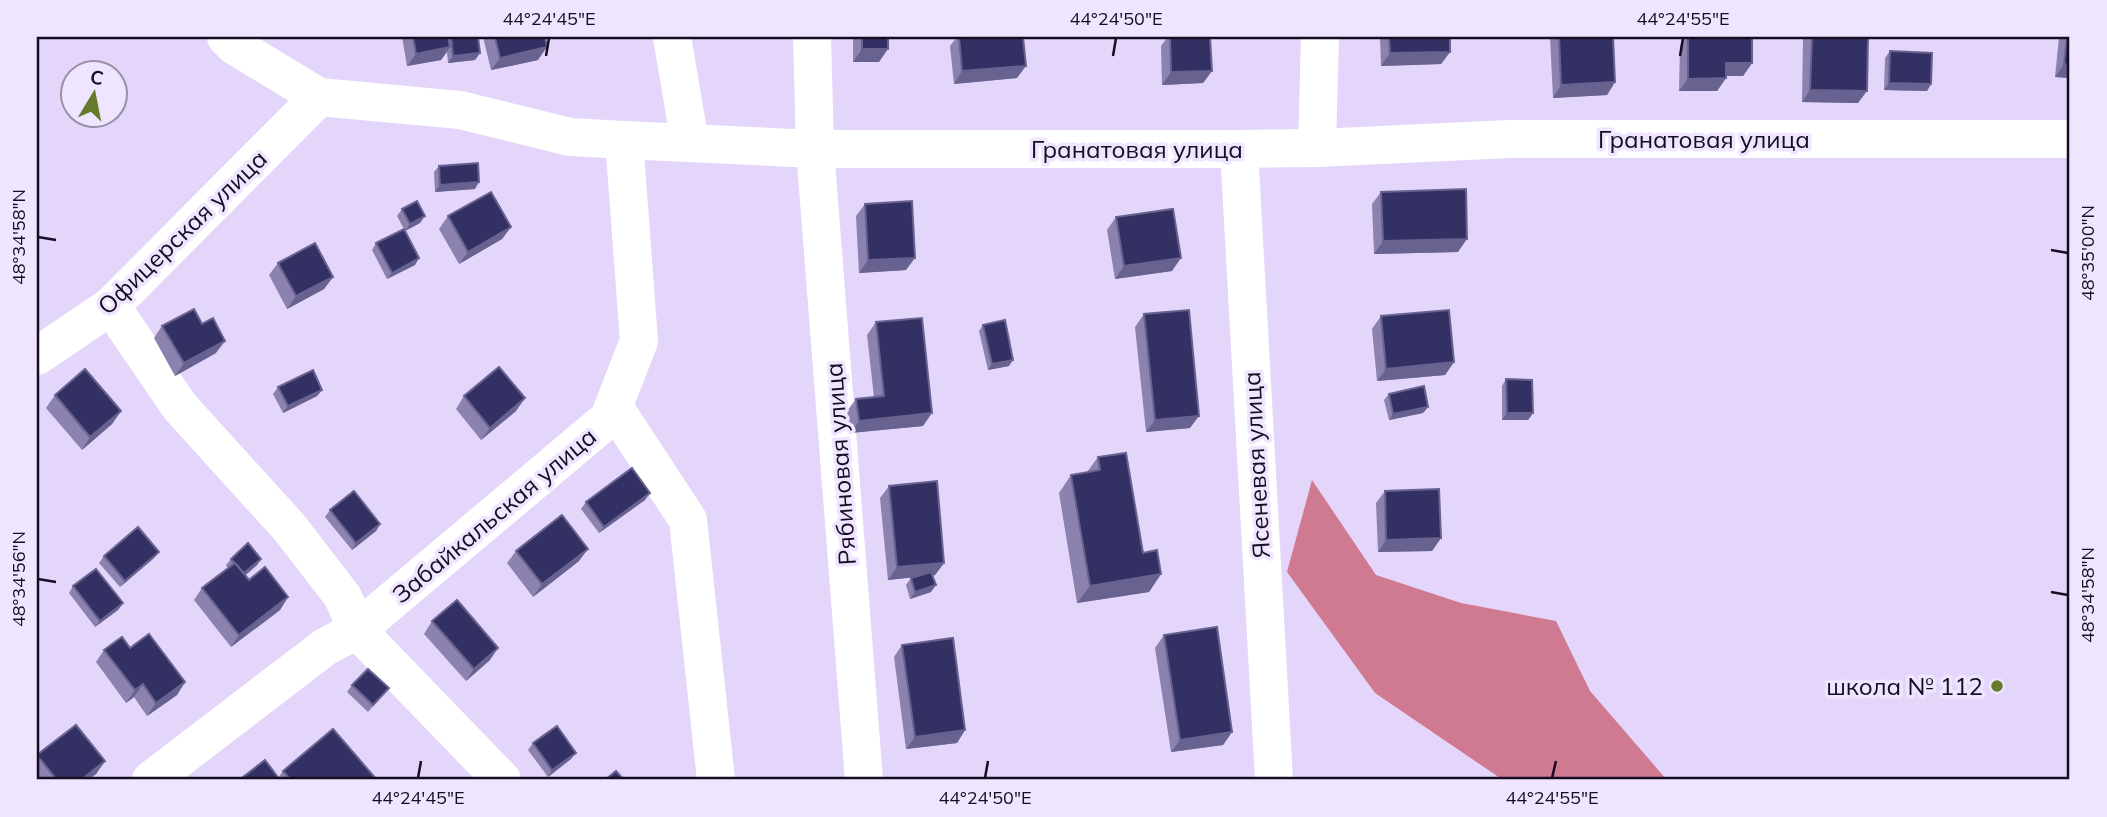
<svg xmlns="http://www.w3.org/2000/svg" width="2107" height="817" viewBox="0 0 2107 817" font-family="Mulish,sans-serif">
<style>
.forest{fill:#d07a91}
.lines{fill:none;stroke-linecap:round;stroke-linejoin:round}
.minor{stroke:#fff;stroke-width:38}
.wall{fill:#8c82af}
.shaded-wall{fill:#686291}
.building{fill:#333064;stroke:#686291;stroke-width:2}
.ticks{fill:none;stroke:#170d23;stroke-width:2.5}
.poi-dot{fill:#657b2c;stroke:#efe5fe;stroke-width:2.5}
.labels{text-anchor:middle;dominant-baseline:central;stroke-width:7;stroke-linejoin:round;paint-order:stroke}
.street-label{font-size:24px;fill:#170d23;stroke:#efe5fe}
.poi-label{font-size:24px;fill:#170d23;stroke:#efe5fe;text-anchor:end}
.neatline{fill:none;stroke:#170d23;stroke-width:2.5}
.ticks-label{font-size:18px;text-anchor:middle;fill:#170d23}
</style>
<rect width="100%" height="100%" fill="#e4d5fa"/>
<!-- forest -->
<path class="forest" d="M1312,480l64,95 85,28 95,18 34,70 77,89h-164l-128,-87 -88,-121z"/>
<g class="lines">
<!-- minor -->
<g class="minor">
<path d="M226,37l9,9 84,51 141,13 110,27 54,3 191,9h424l78,-1 192,-9h561"/>
<path d="M672,37l18,106"/>
<path d="M812,37l3,112 49,631"/>
<path d="M1317,148l3,-111"/>
<path d="M1239,149l35,631"/>
<path d="M111,306l69,101 109,120 54,70 14,33 145,150"/>
<path d="M37,356l74,-50 208,-209"/>
<path d="M614,407l74,113 28,260"/>
<path d="M151,780l174,-133 32,-17 252,-212 30,-77 -15,-201"/>
</g>
</g>
<!-- wall -->
<g class="wall">
<path d="M402,37h76l2,16 -5,7 -27,3 -1,-11 -6,8 -34,6z"/>
<path d="M483,37h62l-7,23 -47,10z"/>
<path d="M853,37h35l-9,25h-26z"/>
<path d="M957,37h66l-6,41 -63,6 -4,-38z"/>
<path d="M1160,37h50l2,34 -9,12 -41,2 -1,-39 5,-7 -6,-1z"/>
<path d="M1380,37h70v15l-9,12 -60,2z"/>
<path d="M1550,37h63l2,45 -8,13 -54,3z"/>
<path d="M1686,37h66v26l-9,13h-17v2l-9,13h-38l1,-45z"/>
<path d="M1803,37h65l-10,66 -56,-1z"/>
<path d="M2059,37h11v41l-15,-1z"/>
<path d="M1890,51l41,33 -4,7 -43,-1 1,-32z"/>
<path d="M439,166l36,23 -40,3 -1,-20z"/>
<path d="M1381,192l77,60 -84,2 -2,-50z"/>
<path d="M865,204l41,66 -47,3 -3,-57z"/>
<path d="M402,209l18,14 -15,8 -8,-15z"/>
<path d="M448,216l63,11 -9,12 -43,25 -20,-35z"/>
<path d="M1116,217l56,54 -57,8 -8,-49z"/>
<path d="M376,243l39,22 -28,14 -15,-29z"/>
<path d="M278,263l55,14 -9,12 -37,20 -18,-34z"/>
<path d="M1144,314l46,114 -44,4 -11,-105z"/>
<path d="M1381,316l73,46 -9,13 -68,6 -5,-52z"/>
<path d="M876,322l47,104 -73,7 -3,-22 9,-12 18,-2 -7,-62z"/>
<path d="M983,325l26,41 -21,4 -9,-39z"/>
<path d="M162,326l54,27 -41,23 -21,-38z"/>
<path d="M1506,379l27,34 -5,7h-26v-34z"/>
<path d="M278,387l44,3 -5,6 -34,17 -10,-19z"/>
<path d="M1389,394l39,13 -5,6 -34,7 -5,-20z"/>
<path d="M55,395l66,16 -9,13 -30,26 -36,-42z"/>
<path d="M464,396l52,15 -35,29 -25,-31z"/>
<path d="M1098,457l45,96 18,21 -12,18 -72,11 -18,-110 12,-18 16,-3z"/>
<path d="M889,486l55,77 -9,12 -2,1 -2,16 -21,7 -4,-14 5,-7 3,-1 -26,3 -8,-82z"/>
<path d="M1385,491l56,47 -9,13 -54,1 -2,-49z"/>
<path d="M645,500l-46,33 -18,-24 5,-7z"/>
<path d="M330,510l50,14 -4,7 -24,19 -27,-33z"/>
<path d="M516,551l63,10 -46,36 -26,-34z"/>
<path d="M104,556l50,2 -34,29 -21,-24z"/>
<path d="M231,559h30l-4,6 -12,10 4,5 39,17 -8,13 -49,37 -37,-47 8,-12 26,-20 -2,-3z"/>
<path d="M73,586l50,17 -5,7 -23,17 -26,-34z"/>
<path d="M432,621l58,39 -24,21 -42,-47z"/>
<path d="M1164,635l68,97 -9,13 -52,7 -16,-104z"/>
<path d="M902,645l63,85 -8,13 -51,6 -12,-92z"/>
<path d="M130,648l55,34 -8,13 -30,21 -13,-19 -8,6 -30,-41 8,-12z"/>
<path d="M352,685l32,9 -16,18 -21,-20z"/>
<path d="M76,725l29,36 -9,13 -8,6h-50l-1,-2v-22z"/>
<path d="M533,743l38,16 -23,18 -20,-27z"/>
<path d="M283,771l94,9h-138l39,-2z"/>
</g>
<!-- shaded-wall -->
<g class="shaded-wall">
<path d="M450,47l-9,13 -34,6 9,-12z"/>
<path d="M547,47l-9,13 -47,10 9,-12z"/>
<path d="M862,49h26l-9,13h-26z"/>
<path d="M1450,52l-9,12 -60,2 9,-13z"/>
<path d="M480,53l-5,7 -27,3 5,-7z"/>
<path d="M1726,63h26l-9,13h-26z"/>
<path d="M2064,64l6,1v13l-15,-1z"/>
<path d="M1026,66l-9,12 -63,6 8,-13z"/>
<path d="M1212,71l-9,12 -41,2 9,-13z"/>
<path d="M1726,78l-9,13h-38l9,-12z"/>
<path d="M1615,82l-8,13 -54,3 8,-13z"/>
<path d="M1889,83l42,1 -4,7 -43,-1z"/>
<path d="M1810,90l57,1 -9,12 -56,-1z"/>
<path d="M479,182l-4,7 -40,3 5,-7z"/>
<path d="M425,216l-5,7 -15,8 5,-7z"/>
<path d="M511,227l-9,12 -43,25 9,-12z"/>
<path d="M1467,239l-9,13 -84,2 9,-13z"/>
<path d="M419,258l-4,7 -28,14 5,-6z"/>
<path d="M915,258l-9,12 -47,3 9,-13z"/>
<path d="M1181,258l-9,13 -57,8 9,-13z"/>
<path d="M333,277l-9,12 -37,20 9,-13z"/>
<path d="M225,341l-9,12 -41,23 9,-13z"/>
<path d="M1013,360l-4,6 -21,4 4,-6z"/>
<path d="M1454,362l-9,13 -68,6 9,-12z"/>
<path d="M322,390l-5,6 -34,17 5,-7z"/>
<path d="M525,398l-9,13 -35,29 9,-12z"/>
<path d="M1428,407l-5,6 -34,7 4,-6z"/>
<path d="M121,411l-9,13 -30,26 8,-13z"/>
<path d="M932,413l-9,13 -73,7 9,-12z"/>
<path d="M1507,413h26l-5,7h-26z"/>
<path d="M1199,416l-9,12 -44,4 9,-12z"/>
<path d="M650,493l-5,7 -46,33 5,-6z"/>
<path d="M380,524l-4,7 -24,19 4,-7z"/>
<path d="M1441,538l-9,13 -54,1 8,-12z"/>
<path d="M588,549l-9,12 -46,36 9,-13z"/>
<path d="M159,552l-5,6 -34,29 5,-6z"/>
<path d="M261,559l-4,6 -17,15 4,-7z"/>
<path d="M944,563l-9,12 -47,5 9,-13z"/>
<path d="M1161,574l-12,18 -72,11 13,-17z"/>
<path d="M936,585l-5,7 -21,7 5,-7z"/>
<path d="M288,597l-8,13 -49,37 8,-12z"/>
<path d="M123,603l-5,7 -23,17 5,-6z"/>
<path d="M498,648l-8,12 -24,21 8,-12z"/>
<path d="M185,682l-8,13 -30,21 9,-13z"/>
<path d="M143,684l-9,13 -8,6 9,-13z"/>
<path d="M965,730l-8,13 -51,6 9,-12z"/>
<path d="M1232,732l-9,13 -52,7 9,-12z"/>
<path d="M576,753l-5,6 -23,18 4,-7z"/>
<path d="M105,761l-9,13 -8,6h-7z"/>
</g>
<!-- building -->
<g class="building">
<path d="M413,37h35l2,10 -34,7z"/>
<path d="M451,37h27l2,16 -27,3z"/>
<path d="M495,37h50l2,10 -47,11z"/>
<rect x="862" y="37" width="26" height="12"/>
<path d="M959,37h64l3,29 -64,5z"/>
<path d="M1170,37h40l2,34 -41,1z"/>
<path d="M1389,37h61v15l-60,1z"/>
<path d="M1559,37h54l2,45 -54,3z"/>
<path d="M1688,37h64v26h-26v15l-38,1z"/>
<path d="M1812,37h56l-1,54 -57,-1z"/>
<path d="M2067,37h3v28l-6,-1z"/>
<path d="M1890,51l42,2 -1,31 -42,-1z"/>
<path d="M478,163l1,19 -39,3 -1,-19z"/>
<path d="M1466,189l1,50 -84,2 -2,-49z"/>
<path d="M491,192l20,35 -43,25 -20,-36z"/>
<path d="M417,201l8,15 -15,8 -8,-15z"/>
<path d="M912,201l3,57 -47,2 -3,-56z"/>
<path d="M1173,209l8,49 -57,8 -8,-49z"/>
<path d="M404,229l15,29 -27,15 -16,-30z"/>
<path d="M315,243l18,34 -37,19 -18,-33z"/>
<path d="M194,309l8,15 11,-6 12,23 -41,22 -22,-37z"/>
<path d="M1189,310l10,106 -44,4 -11,-106z"/>
<path d="M1449,310l5,52 -68,7 -5,-53z"/>
<path d="M922,318l10,95 -73,8 -3,-22 28,-3 -8,-74z"/>
<path d="M1005,320l8,40 -21,4 -9,-39z"/>
<path d="M499,367l26,31 -35,30 -26,-32z"/>
<path d="M85,369l36,42 -31,26 -35,-42z"/>
<path d="M313,370l9,20 -34,16 -10,-19z"/>
<path d="M1506,379l26,1 1,33h-26z"/>
<path d="M1424,386l4,21 -35,7 -4,-20z"/>
<path d="M1126,453l17,100 14,-3 4,24 -71,12 -19,-111 29,-5 -2,-13z"/>
<path d="M632,468l18,25 -46,34 -18,-25z"/>
<path d="M937,481l7,82 -47,4 -8,-81z"/>
<path d="M1439,489l2,49 -55,2 -1,-49z"/>
<path d="M354,491l26,33 -24,19 -26,-33z"/>
<path d="M562,515l26,34 -46,35 -26,-33z"/>
<path d="M138,527l21,25 -34,29 -21,-25z"/>
<path d="M248,543l13,16 -17,14 -13,-14z"/>
<path d="M235,563l14,17 16,-13 23,30 -49,38 -37,-47z"/>
<path d="M96,569l27,34 -23,18 -27,-35z"/>
<path d="M931,572l5,13 -21,7 -4,-14z"/>
<path d="M457,600l41,48 -24,21 -42,-48z"/>
<path d="M1217,627l15,105 -52,8 -16,-105z"/>
<path d="M149,634l36,48 -29,21 -13,-19 -8,6 -31,-40 18,-13 8,11z"/>
<path d="M953,638l12,92 -50,7 -13,-92z"/>
<path d="M368,669l21,19 -16,17 -21,-20z"/>
<path d="M76,725l29,36 -24,19h-24l-20,-25z"/>
<path d="M557,726l19,27 -24,17 -19,-27z"/>
<path d="M333,729l44,51h-86l-8,-9z"/>
<path d="M265,760l15,20h-41z"/>
<path d="M616,771l8,9h-19z"/>
</g>
<!-- ticks -->
<path class="ticks" d="M546,56l3,-18M1113,56l3,-18M1680,56l3,-18M38,237l18,3M2051,250l17,3M38,579l18,3M2051,592l17,3M418,778l3,-17M985,778l3,-17M1552,778l4,-17"/>
<!-- markers -->
<circle class="poi-dot" cx="1997" cy="686" r="7"/>
<g class="labels">
<!-- street labels -->
<g class="street-label">
<text x="1704" y="139">Гранатовая улица</text>
<text x="1137" y="149">Гранатовая улица</text>
<text transform="translate(182 232) rotate(-44)">Офицерская улица</text>
<text transform="translate(840 464) rotate(-94)">Рябиновая улица</text>
<text transform="translate(1256 465) rotate(-93)">Ясеневая улица</text>
<text transform="translate(494 515) rotate(-40)">Забайкальская улица</text>
</g>
<!-- poi labels -->
<g class="poi-label">
<text x="1983" y="686">школа № 112</text>
</g>
</g>
<!-- border -->
<rect width="2107" height="817" fill="none" stroke="#efe5fe" stroke-width="77"/>
<!-- north arrow -->
<g transform="translate(94 94) rotate(10)"><circle r="33" fill="#efe5fe" stroke="#998fa6" stroke-width="2"/>
<path d="M0-5L12 26L0 18L-12 26Z" fill="#657b2c"/>
<text y="-10" font-size="19" font-weight="bold" text-anchor="middle" fill="#170d23">С</text>
</g>
<rect x="38" y="38" width="2030" height="740" class="neatline"/>
<g class="ticks-label">
<text x="549" y="25">44°24'45"E</text>
<text x="1116" y="25">44°24'50"E</text>
<text x="1683" y="25">44°24'55"E</text>
<text transform="translate(19 237) rotate(-90)" y="6">48°34'58"N</text>
<text transform="translate(2088 253) rotate(-90)" y="6">48°35'00"N</text>
<text transform="translate(19 579) rotate(-90)" y="6">48°34'56"N</text>
<text transform="translate(2088 595) rotate(-90)" y="6">48°34'58"N</text>
<text x="418" y="804">44°24'45"E</text>
<text x="985" y="804">44°24'50"E</text>
<text x="1552" y="804">44°24'55"E</text>
</g>
</svg>
